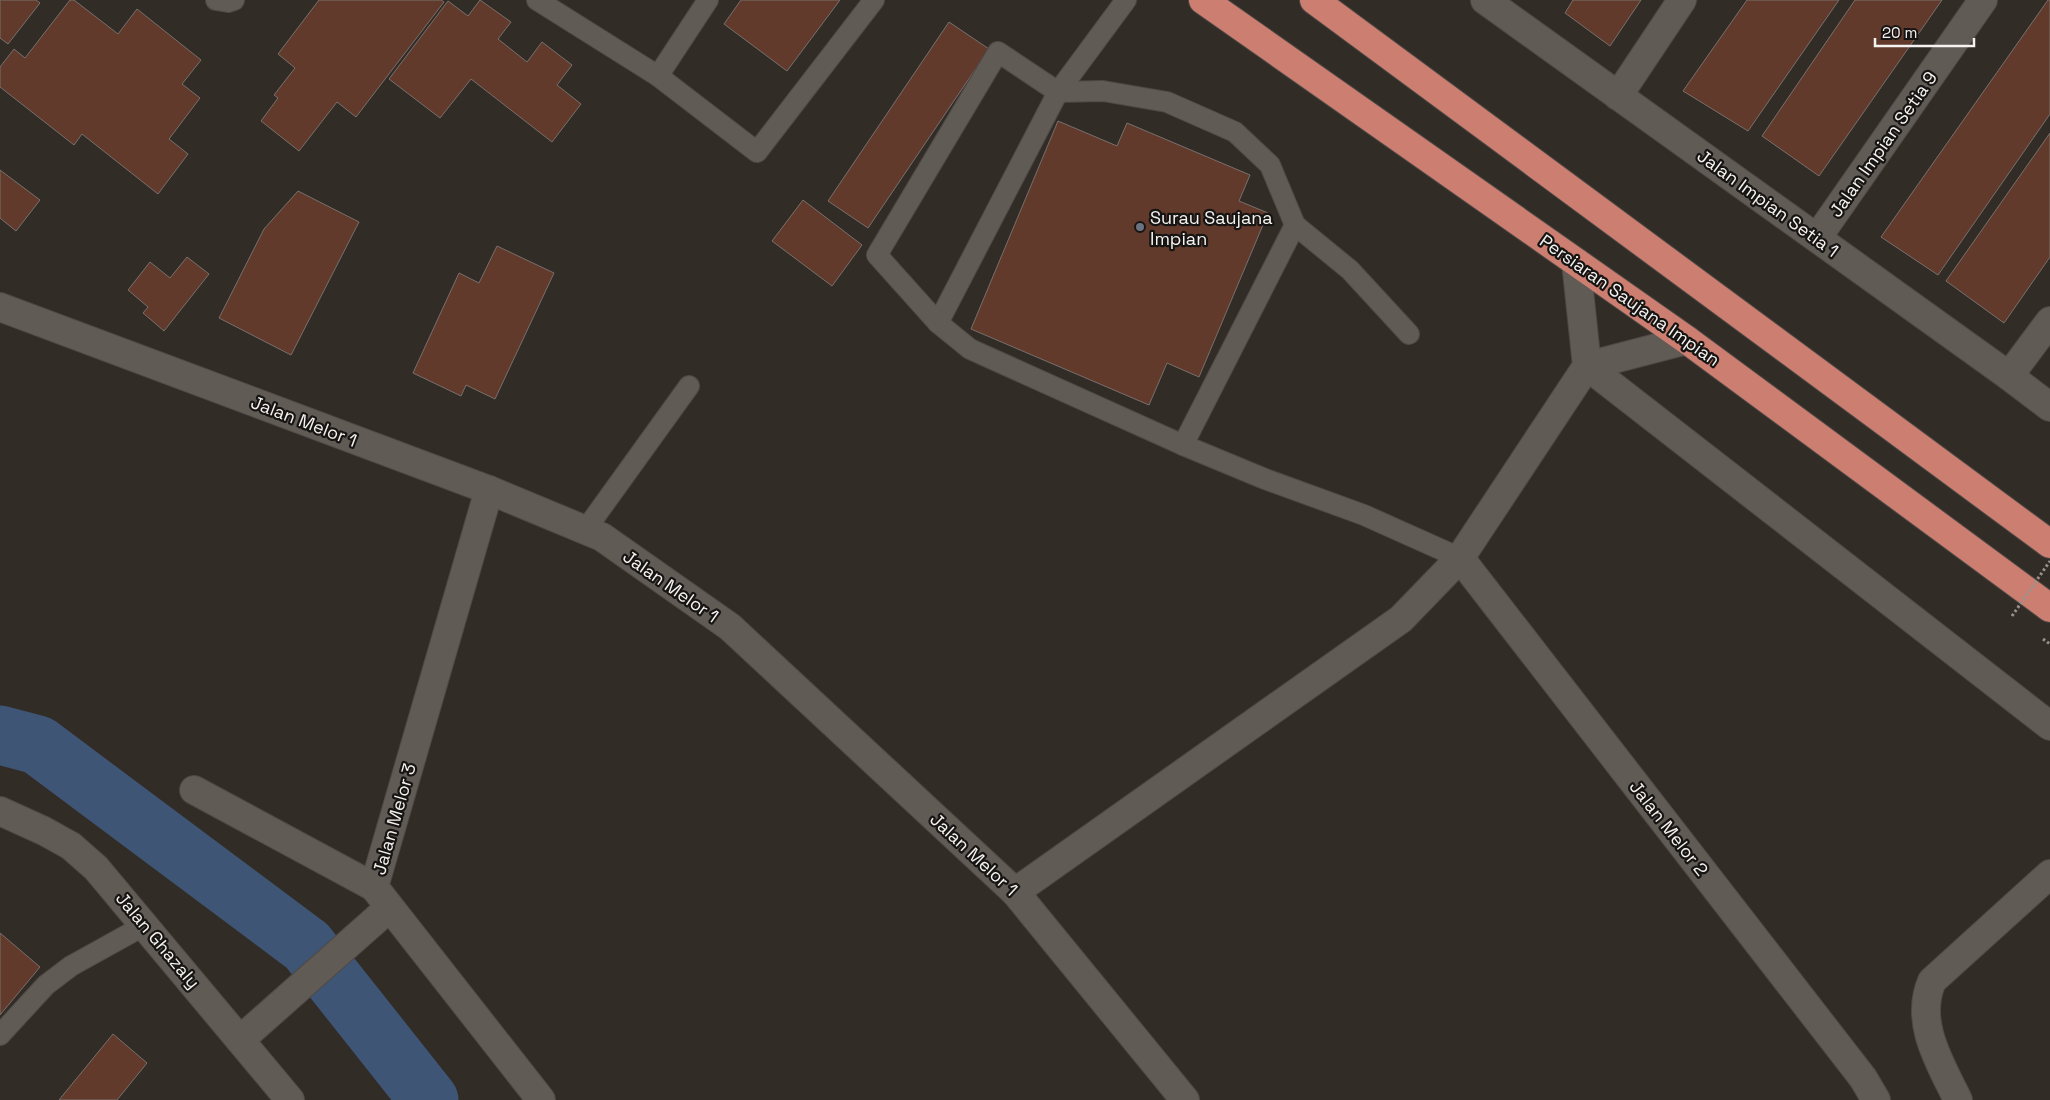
<svg xmlns="http://www.w3.org/2000/svg" width="2050" height="1100" viewBox="0 0 2050 1100" font-family="'Space Grotesk',sans-serif">
<style>
.lines{fill:none;stroke-linecap:round;stroke-linejoin:round}
.river{stroke:#3e5576;stroke-width:59}
.building{fill:#613a2b;stroke:#78706d}
.lane-casing{stroke:#4e4946;stroke-width:22}
.street-casing{stroke:#4e4946;stroke-width:30}
.highway-casing{stroke:#4e4946;stroke-width:30}
.path{stroke:#97928e;stroke-width:3;stroke-dasharray:2.5 2.5;stroke-linecap:butt}
.lane{stroke:#615b56;stroke-width:20}
.street{stroke:#615b56;stroke-width:28}
.highway{stroke:#cc7e70;stroke-width:28}
.path-bridge{stroke:#97928e;stroke-width:3;stroke-dasharray:2.5 2.5;stroke-linecap:butt}
.worship-dot{fill:#6b7280;stroke:#171513;stroke-width:2}
.labels{text-anchor:middle;dominant-baseline:central;stroke-width:4.5;stroke-linejoin:round;paint-order:stroke}
.street-label{font-size:18px;fill:#f6f2ef;stroke:#171513}
.poi-label{font-size:18px;fill:#f6f2ef;stroke:#171513;text-anchor:start}
</style>
<rect width="100%" height="100%" fill="#322c27"/>
<g class="lines">
<!-- river -->
<path class="river" d="M0,735l38,10 269,201 122,154"/>
</g>
<!-- building -->
<g class="building">
<path d="M0,0h36l4,3 -32,41 -8,-6z"/>
<path d="M70,0h4l44,34 19,-25 64,51 -19,24 18,14 -31,41 19,15 -30,40 -76,-60 -8,11 -74,-58v-20l14,-18 11,9z"/>
<path d="M319,0h122l3,2 -88,115 -19,-15 -38,49 -38,-30 17,-23 -4,-3 21,-27 -17,-14z"/>
<path d="M480,0l31,22 -13,17 29,23 15,-20 30,23 -15,20 24,19 -29,38 -81,-63 -31,39 -51,-39 59,-78 20,15z"/>
<path d="M741,0h99l-53,71 -63,-47z"/>
<path d="M1573,0h68l-31,46 -45,-33z"/>
<path d="M1747,0h92l-91,131 -65,-40z"/>
<path d="M1855,0h87l-123,176 -57,-40z"/>
<path d="M2048,0h2v114l-112,161 -57,-38z"/>
<path d="M949,22l40,27 -121,179 -40,-27z"/>
<path d="M1058,121l59,25 10,-23 123,52 -11,26 29,12 -69,164 -32,-14 -18,42 -178,-76z"/>
<path d="M2050,133v124l-46,66 -58,-42z"/>
<path d="M0,170l40,30 -24,31 -16,-13z"/>
<path d="M298,191l61,31 -68,133 -72,-37 45,-89z"/>
<path d="M803,200l59,45 -30,41 -60,-45z"/>
<path d="M497,246l57,27 -59,126 -29,-14 -5,11 -48,-23 46,-100 20,10z"/>
<path d="M187,257l22,17 -45,57 -21,-18 5,-6 -20,-17 22,-28 20,16z"/>
<path d="M0,933l40,34 -40,48z"/>
<path d="M113,1034l34,29 -30,37h-58z"/>
</g>
<g class="lines">
<!-- lane casing -->
<g class="lane-casing">
<g id="lane">
<path d="M216,0l12,2 6,-2"/>
<path d="M537,0l121,76 99,76 117,-152"/>
<path d="M1126,0l-68,92 -120,231 32,26 213,96 82,34 99,36 96,43"/>
<path d="M658,76l50,-76"/>
<path d="M938,323l-61,-68 121,-203 60,40 45,-1 64,11 68,30 35,33 25,60"/>
<path d="M1183,445l112,-220 55,45 59,64"/>
<path d="M586,529l103,-143"/>
<path d="M0,1035l46,-50 25,-19 74,-41"/>
</g>
</g>
<!-- street casing -->
<g class="street-casing">
<g id="street">
<path d="M1485,0l524,376 41,31"/>
<path d="M1618,96l64,-96"/>
<path d="M1817,238l166,-238"/>
<path d="M0,307l489,183 113,47 128,90 285,265 170,208"/>
<path d="M1587,366l463,360"/>
<path d="M1587,366l100,-26"/>
<path d="M2009,376l41,-55"/>
<path d="M489,490l-115,397 167,213"/>
<path d="M1460,558l403,520 13,22"/>
<path d="M194,790l180,97"/>
<path d="M0,811l44,20 27,15 25,22 194,232"/>
<path d="M1015,892l386,-273 59,-61 127,-192 -11,-104"/>
<path d="M240,1040l149,-132"/>
<path d="M1958,1100c-18,-37 -44,-78 -26,-119l118,-107"/>
</g>
</g>
<!-- highway casing -->
<g class="highway-casing">
<g id="highway">
<path d="M1203,0l484,340 363,268"/>
<path d="M1314,0l736,544"/>
</g>
</g>
<!-- path -->
<path class="path" d="M2043,639l7,5"/>
<!-- lane -->
<use href="#lane" class="lane"/>
<!-- street -->
<use href="#street" class="street"/>
<!-- highway -->
<use href="#highway" class="highway"/>
<!-- path-bridge -->
<path class="path-bridge" d="M2012,616l38,-55"/>
</g>
<!-- markers -->
<circle class="worship-dot" cx="1140" cy="227" r="5"/>
<g class="labels">
<!-- street labels -->
<g class="street-label">
<text transform="translate(1883 144) rotate(-55)">Jalan Impian Setia 9</text>
<text transform="translate(1768 203) rotate(36)">Jalan Impian Setia 1</text>
<text transform="translate(1630 300) rotate(35)">Persiaran Saujana Impian</text>
<text transform="translate(304 421) rotate(21)">Jalan Melor 1</text>
<text transform="translate(671 586) rotate(35)">Jalan Melor 1</text>
<text transform="translate(394 819) rotate(-74)">Jalan Melor 3</text>
<text transform="translate(1669 828) rotate(52)">Jalan Melor 2</text>
<text transform="translate(974 854) rotate(43)">Jalan Melor 1</text>
<text transform="translate(158 940) rotate(50)">Jalan Ghazaly</text>
</g>
<!-- poi labels -->
<g class="poi-label">
<text x="1150" y="217">Surau Saujana<tspan x="1150" dy="21">Impian</tspan></text>
</g>
</g>
<!-- scale -->
<path d="M1875 38v8h99v-8" fill="none" stroke="#f6f2ef" stroke-width="2.5"/>
<text x="1882" y="38" font-size="15" fill="#f6f2ef" stroke="#171513" stroke-width="4" paint-order="stroke">20 m</text>
</svg>
